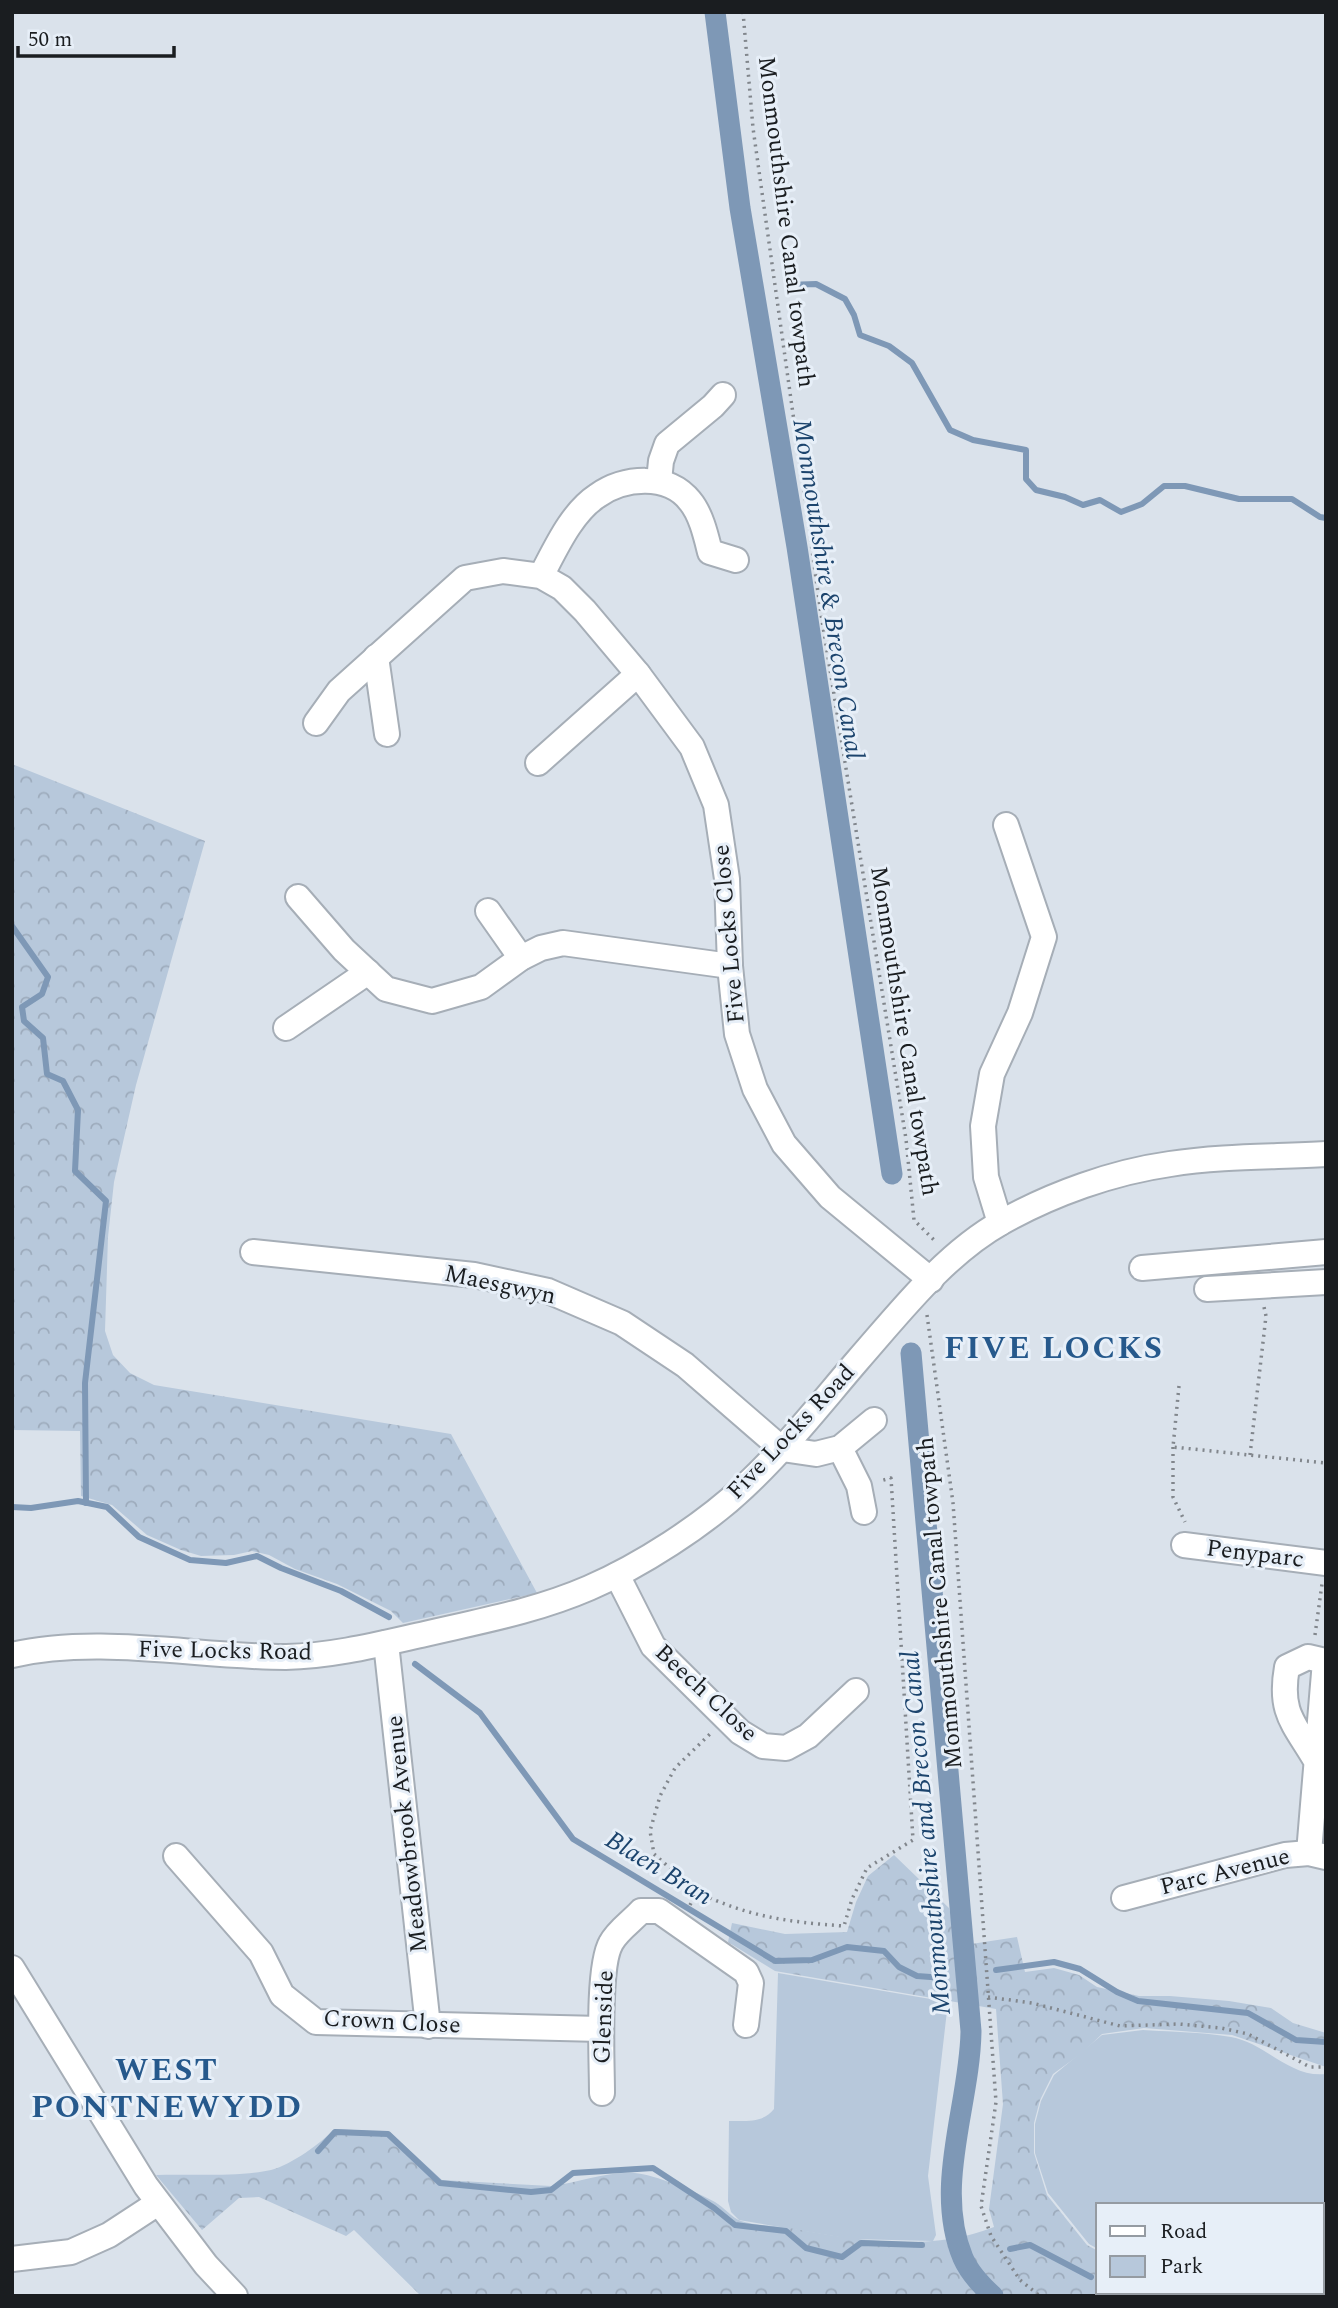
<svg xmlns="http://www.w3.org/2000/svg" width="1338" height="2308" viewBox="0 0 1338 2308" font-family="Spectral,serif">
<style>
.green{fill:#b7c8db}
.forest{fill:url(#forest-crowns)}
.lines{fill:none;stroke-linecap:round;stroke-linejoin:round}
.stream{stroke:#7e98b6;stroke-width:6}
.canal{stroke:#7e98b6;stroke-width:21}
.minor-casing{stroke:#a6aeb7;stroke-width:28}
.path{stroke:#81868c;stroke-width:3.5;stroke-dasharray:2 5;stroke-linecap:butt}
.minor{stroke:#fff;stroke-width:24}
.labels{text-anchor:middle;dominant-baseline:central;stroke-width:6;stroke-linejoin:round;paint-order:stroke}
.street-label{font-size:24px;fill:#1a1d20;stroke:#e7eff8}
.water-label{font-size:26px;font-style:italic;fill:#1c446d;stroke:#e7eff8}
.district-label{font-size:32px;font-weight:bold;letter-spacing:2px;fill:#26598c;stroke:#e7eff8}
</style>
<defs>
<pattern id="forest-crowns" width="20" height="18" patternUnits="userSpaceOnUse" patternTransform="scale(1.75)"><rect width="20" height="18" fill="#b7c8db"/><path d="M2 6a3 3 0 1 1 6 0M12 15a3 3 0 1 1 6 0" fill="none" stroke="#9dabbc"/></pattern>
</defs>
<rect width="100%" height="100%" fill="#dae2eb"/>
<!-- green -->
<g class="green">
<path d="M778,1973l170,29 -20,174 8,59 -3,6 -82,-2 -112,-19 -8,-8 -3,-11 1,-80c17,0 34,2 45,-12z"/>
<path d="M1143,2030c28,2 61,2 88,7 35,6 58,41 95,37v222h-82l-18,-4h96v-87h-224v44l-9,-5 -41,-51 -13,-40v-29l6,-23 13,-26 48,-40z"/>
</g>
<!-- forest -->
<g class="forest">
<path d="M12,764l193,77 -69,244 -22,97 -6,55 -3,94 8,24 17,18 24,12 297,49 86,159 -134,30 -12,-12 -54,-27 -42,-15 -26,-14 -17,-4 -18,4 -33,1 -20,-6 -34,-15 -35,-30 -31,-9 -1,-65 -68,-1z"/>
<path d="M894,1855l55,53 9,38 59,-9 8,35 29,-4 25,7 18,12 42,9h31l59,5 42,7 22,15 33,10v34l-94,-32 -88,-7 -42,6 -20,19 -29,21 -13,26 -6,23v30l13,42 40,50 11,6v41h121l19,4h-817l-67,-66 -8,6 -87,-39 -20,1 -37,32 -46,-55c34,-1 83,2 115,-5 22,-6 48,-26 64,-41l55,3 52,48 109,6c28,-3 55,-15 84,-13 18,1 64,20 80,29 9,5 17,16 26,19 14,5 32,4 48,7 66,12 140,25 205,-1l-5,-18 14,-105 -7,-95 -221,-38 -47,-29 4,-19 53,11 62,-2 9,-30 12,-26z"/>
</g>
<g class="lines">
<!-- stream -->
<g class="stream">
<path d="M787,285l29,-1 29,15 9,16 6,20 29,11 23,17 38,67 23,10 53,10v29l10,11 29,7 18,8 17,-5 21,12 21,-8 22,-18h21l54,13h53l28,18 6,1"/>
<path d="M12,926l36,51 -6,17 -20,13 2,14 19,17 4,36 16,7 15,29 -3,61 31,30 -21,182 1,120"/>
<path d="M12,1507l19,1 47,-7 29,6 32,30 51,23 36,3 31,-7 24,12 60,23 48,26"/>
<path d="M415,1664l65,49 93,126 202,122 37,-1 35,-13 37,4 15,16 18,9 27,2"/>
<path d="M996,1970l58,-8 26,7 37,23 21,9 110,12 48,27 30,2"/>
<path d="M318,2151l17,-19 53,2 52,49 91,9 20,-2 22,-17 80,-5 61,40 21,17 51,6 20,17 36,9 19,-14 61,2"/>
<path d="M1010,2249l20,-4 61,32"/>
</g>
<!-- canal -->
<g class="canal">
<path d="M715,12l25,196 57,339 95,627"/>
<path d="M911,1353l60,678c-1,74 -38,155 -8,227 6,14 19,28 30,38"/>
</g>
<!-- minor casing -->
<g class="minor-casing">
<g id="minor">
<path d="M659,481l2,-20 6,-17 46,-38 10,-11"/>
<path d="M541,576c14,-26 30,-63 56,-80 27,-19 71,-23 93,5 11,13 16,35 20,51l26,8"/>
<path d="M376,657l11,77"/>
<path d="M316,723l23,-32 126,-113 38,-7 38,5 21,12 23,23 53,63 54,73 24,58 11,74 3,87 7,68 18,55 29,55 46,53 101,83"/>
<path d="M538,763l100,-89"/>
<path d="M298,897l46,53 42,39 46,12 49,-14 40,-29 20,-10 22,-5 167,23"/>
<path d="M488,911l33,47"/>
<path d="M286,1028l82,-56"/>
<path d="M1000,1223l-14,-46 -3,-51 9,-52 28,-61 24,-76 -38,-112"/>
<path d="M253,1252l221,23 74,16 74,32 63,42 97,84 34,5 24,-6 34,-28"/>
<path d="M1142,1268l184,-16"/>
<path d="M1207,1289l119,-7"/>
<path d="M840,1448l19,38 5,26"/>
<path d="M1184,1545l142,18"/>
<path d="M617,1575l36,71 87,86 23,14 23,2 22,-12 48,-45"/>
<path d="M386,1643l42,383"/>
<path d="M12,1655c87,-20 185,2 274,2 47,-1 94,-13 139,-23 56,-13 111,-23 164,-46 51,-22 115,-63 155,-101 42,-39 77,-84 114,-127 43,-49 87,-106 144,-138 50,-28 111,-50 168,-58 51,-8 104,-7 156,-10"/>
<path d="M1309,1853l16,-192 -17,-4 -21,10c-8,45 6,55 28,92"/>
<path d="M176,1856l85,97 21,42 34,27 285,7"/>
<path d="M1124,1898l161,-43 24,-2 17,4"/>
<path d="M12,1968l134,218 60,79 29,31"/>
<path d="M602,2093c0,-31 -5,-126 9,-150 6,-12 21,-22 30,-32h18l87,61 5,11 -5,42"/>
<path d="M12,2259l59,-7 38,-17 49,-32"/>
</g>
</g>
<!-- path -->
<g class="path">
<path d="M743,12l10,116 68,486 85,525 8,81 22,22"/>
<path d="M927,1315l26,188 43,599 -15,104 10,30 29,44 20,16"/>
<path d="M1179,1386l-6,61 153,16"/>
<path d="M1173,1447v50l12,25"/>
<path d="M1250,1455l16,-139 -2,-9"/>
<path d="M1315,1635l7,-51"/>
<path d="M697,1892c52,25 91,30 147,34l8,-27 15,-31 46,-28 -22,-362 -11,3"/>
<path d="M690,1905l7,-13 -43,-38 -4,-23 10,-35 15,-28 35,-34"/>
<path d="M988,1997l44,6 88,23 59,-2 42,4 27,6 62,33h16"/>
</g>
<!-- minor -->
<use href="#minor" class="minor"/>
</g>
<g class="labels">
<!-- street labels -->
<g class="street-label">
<text transform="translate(786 222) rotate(83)">Monmouthshire Canal towpath</text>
<text transform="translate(729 934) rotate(-95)">Five Locks Close</text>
<text transform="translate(904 1031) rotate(81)">Monmouthshire Canal towpath</text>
<text transform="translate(500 1285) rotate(12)">Maesgwyn</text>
<text transform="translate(791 1432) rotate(-47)">Five Locks Road</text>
<text transform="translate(1255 1554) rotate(7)">Penyparc</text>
<text transform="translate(940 1603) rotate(-95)">Monmouthshire Canal towpath</text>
<text transform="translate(225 1651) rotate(1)">Five Locks Road</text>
<text transform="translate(706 1693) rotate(43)">Beech Close</text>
<text transform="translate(407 1834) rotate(-96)">Meadowbrook Avenue</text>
<text transform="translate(1225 1872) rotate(-14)">Parc Avenue</text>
<text transform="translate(604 2017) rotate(-88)">Glenside</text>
<text transform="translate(392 2022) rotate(3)">Crown Close</text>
</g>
<!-- water labels -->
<g class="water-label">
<text transform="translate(828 589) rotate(81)">Monmouthshire &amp; Brecon Canal</text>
<text transform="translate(926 1833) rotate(-95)">Monmouthshire and Brecon Canal</text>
<text transform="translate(659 1868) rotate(31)">Blaen Bran</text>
</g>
<!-- district labels -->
<g class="district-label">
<text x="1054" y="1348">FIVE LOCKS</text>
<text x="167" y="2070">WEST<tspan x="167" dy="37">PONTNEWYDD</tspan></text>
</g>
</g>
<!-- border -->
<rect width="1338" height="2308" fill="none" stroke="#1a1d20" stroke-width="28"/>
<!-- legend -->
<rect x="1096" y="2203" width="228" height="91" fill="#e7eff8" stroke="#959ba2" stroke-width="2"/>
<rect x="1110" y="2226" width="35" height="10" fill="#ffffff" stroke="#959ba2" stroke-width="2"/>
<text x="1160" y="2238" font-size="21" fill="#1a1d20">Road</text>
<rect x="1110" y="2256" width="35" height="21" fill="#b7c8db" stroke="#959ba2" stroke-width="2"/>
<text x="1160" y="2273" font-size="21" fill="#1a1d20">Park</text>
<!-- scale -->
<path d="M18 46v10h156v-10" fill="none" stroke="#1a1d20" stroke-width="3.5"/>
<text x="28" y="46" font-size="21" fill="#1a1d20" stroke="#e7eff8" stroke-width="5" paint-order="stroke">50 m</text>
</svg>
